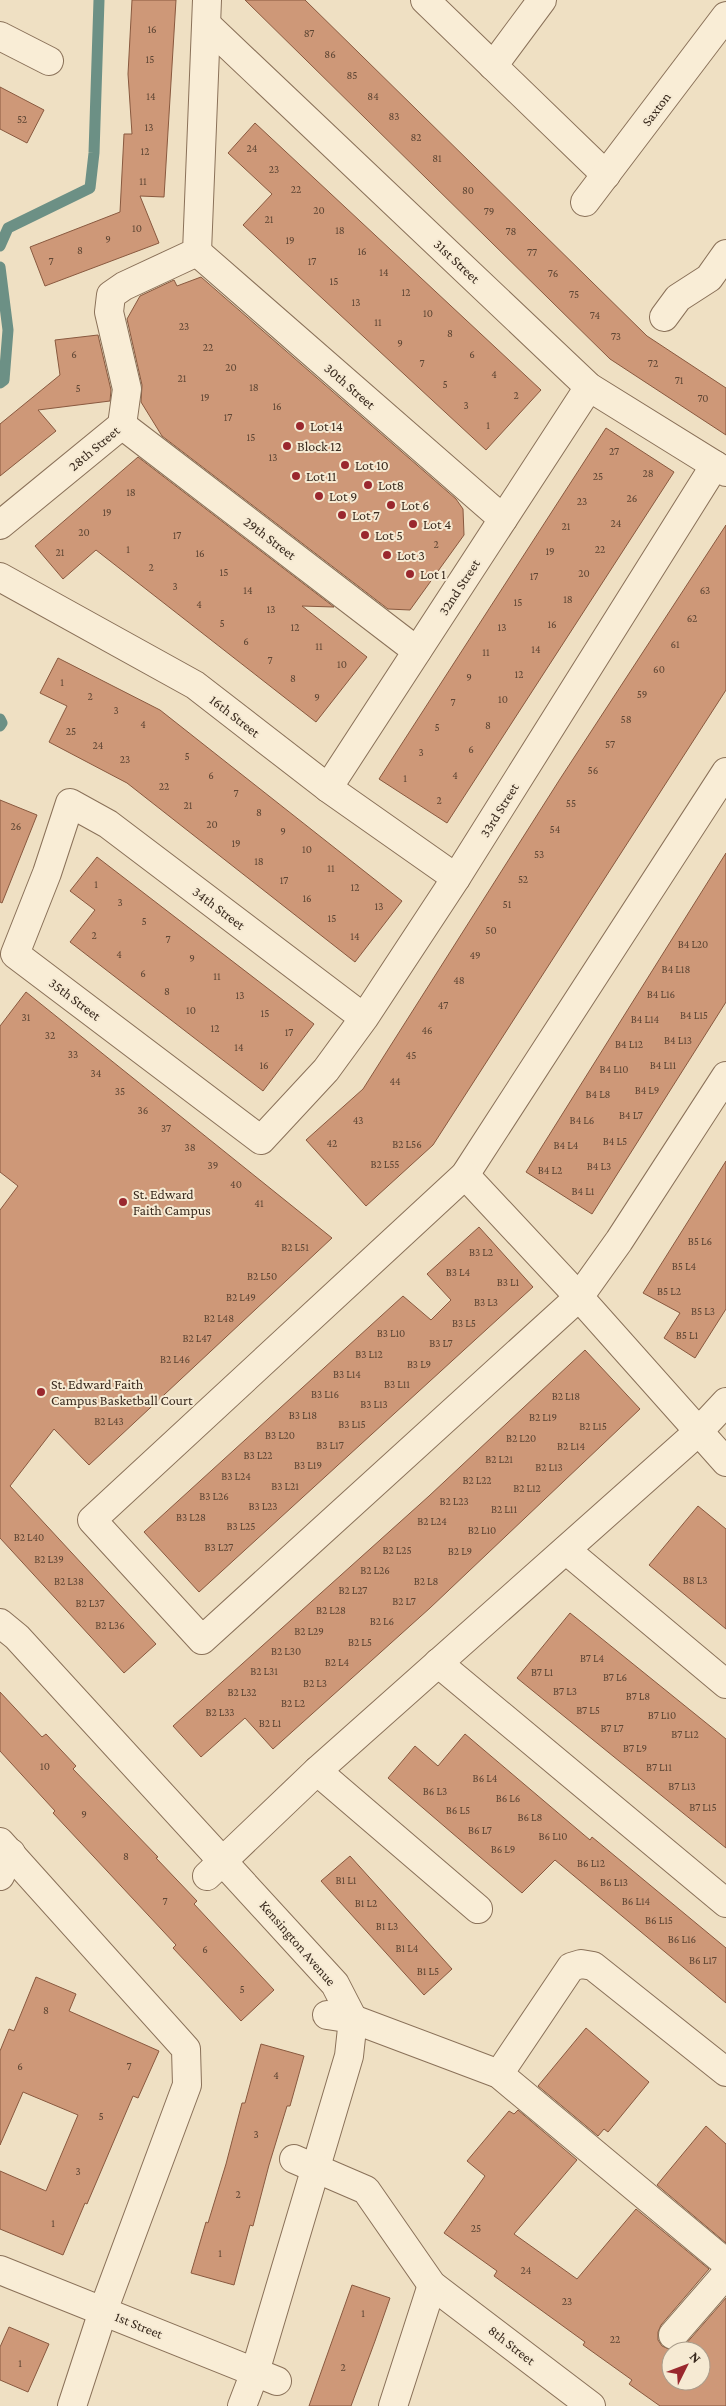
<svg xmlns="http://www.w3.org/2000/svg" width="726" height="2406" viewBox="0 0 726 2406" font-family="'Crimson Pro',serif">
<style>
.lines{fill:none;stroke-linecap:round;stroke-linejoin:round}
.stream{stroke:#6c9085;stroke-width:11}
.building{fill:#ce9878;stroke:#89593f;fill-rule:evenodd}
.minor-casing{stroke:#8a7159;stroke-width:30}
.minor{stroke:#f9edd6;stroke-width:28}
.poi-dot{fill:#9a282e;stroke:#f6ead3;stroke-width:2}
.labels{text-anchor:middle;dominant-baseline:central;stroke-width:4;stroke-linejoin:round;paint-order:stroke}
.number-label{font-size:11px;fill:#5e4634}
.street-label{font-size:14px;fill:#392a1e;stroke:#f6ead3}
.poi-label{font-size:14px;fill:#392a1e;stroke:#f6ead3;text-anchor:start}
</style>
<rect width="100%" height="100%" fill="#efe0c3"/>
<g class="lines">
<!-- stream -->
<g class="stream">
<path d="M0,246l8,-18 82,-40 4,-35 5,-153"/>
<path d="M0,267l8,63 -4,50 -4,3"/>
<path d="M0,719l2,4 -2,3"/>
</g>
</g>
<!-- building -->
<g class="building">
<path d="M132,0h44l-12,197 -24,-1 19,47 -114,43 -15,-39 90,-35 4,-78h8l-4,-60z"/>
<path d="M245,0h60l342,336 79,52v47l-116,-76z"/>
<path d="M0,87l44,23 -17,33 -27,-14z"/>
<path d="M255,123l286,267 -55,60 -243,-225 29,-31 -44,-41z"/>
<path d="M201,277l255,222 7,10 1,26 -54,75 -22,-1 -226,-173 -21,-34 1,-17 -15,-66 13,-23 34,-16 3,6z"/>
<path d="M98,335l13,55 -1,11 -72,9 18,21 -56,45v-52l60,-49 -5,-35z"/>
<path d="M606,428l68,44 -227,351 -68,-44z"/>
<path d="M138,457l196,150 -32,-1 65,51 -51,65 -220,-172 -33,29 -28,-33z"/>
<path d="M726,525v165l-293,455 -67,61 -60,-66 57,-51 197,-310z"/>
<path d="M58,658l102,52 242,191 -47,61 -228,-179 -78,-41 18,-36 -27,-13z"/>
<path d="M0,800l37,15 -35,88 -2,-1z"/>
<path d="M726,853v149l-134,212 -66,-42z"/>
<path d="M97,857l217,167 -51,67 -193,-149 25,-32 -25,-19z"/>
<path d="M26,992l306,246 -243,227 -35,-36 -44,57 146,158 -32,29 -124,-135v-328l18,-24 -18,-14v-146z"/>
<path d="M726,1161v148l-31,49 -31,-20 16,-25 -37,-20z"/>
<path d="M479,1227l54,60 -334,305 -55,-60 259,-236 28,24 20,-20 -24,-26z"/>
<path d="M585,1350l55,59 -210,199 -157,141 -28,-31 -44,39 -28,-31 256,-230z"/>
<path d="M698,1506l28,23v100l-77,-64z"/>
<path d="M570,1613l156,126v109l-209,-170z"/>
<path d="M0,1692l42,45 4,-3 30,32 -3,3 85,88 -2,1 41,43 -3,3 80,86 -33,31 -68,-73 3,-3 -123,-132 2,-2 -55,-60z"/>
<path d="M465,1734l125,106 2,-3 134,111v55l-171,-143 -33,33 -134,-115 27,-32 23,20z"/>
<path d="M350,1856l102,113 -28,26 -103,-114z"/>
<path d="M36,1977l40,17 -7,17 90,40 -21,47 -5,-2 -46,108 -2,-1 -22,52 -63,-26v-58l46,20 32,-76 -55,-23 -23,53v-94l9,-22 5,2z"/>
<path d="M586,2028l63,54 -41,50 -4,-3 -6,7 -60,-50z"/>
<path d="M261,2044l43,12 -14,50h-3l-18,59 -16,61 -3,-1 -16,60 -43,-12 15,-51 2,1 18,-59 16,-61h3z"/>
<path d="M518,2110l59,50 -63,74 63,45 59,-70 73,60 -48,56 -3,7v8l4,6 9,4h7l6,-4 42,-48v108h-66l-31,-22 3,-4 -49,-35 2,-3 -91,-66 3,-5 -53,-38 41,-57 -18,-15 42,-50 5,3zM671,2351h30v30h-30z"/>
<path d="M706,2126l20,18v99l-69,-58z"/>
<path d="M352,2285l38,13 -15,43 -24,65h-42z"/>
<path d="M9,2327l40,17 -21,48 -28,-12v-33z"/>
</g>
<g class="lines">
<!-- minor casing -->
<g class="minor-casing">
<g id="minor">
<path d="M425,0l181,175"/>
<path d="M207,25l382,362 137,85"/>
<path d="M0,36l49,25"/>
<path d="M493,66l49,-66"/>
<path d="M585,202l141,-186"/>
<path d="M197,252l306,267"/>
<path d="M664,317l14,-19 31,-20 17,-24"/>
<path d="M122,425l295,226"/>
<path d="M0,525l122,-100 5,-36 -18,-77 2,-17 13,-9 73,-34 10,-252"/>
<path d="M0,577l195,108 133,103 128,90"/>
<path d="M726,772l-261,403 -373,345 110,120 377,-343 40,-56 107,-165"/>
<path d="M328,788l261,-401"/>
<path d="M364,1018l-256,-194 -38,-21 -23,70 -32,81 246,186 65,-70 38,-52 92,-140 259,-413"/>
<path d="M465,1175l114,122 147,165"/>
<path d="M566,1550l160,134"/>
<path d="M0,1623l17,14 318,347 18,35 -4,37 -94,316 -13,34"/>
<path d="M438,1663l288,240"/>
<path d="M317,1771l161,138"/>
<path d="M0,1842l186,207 1,36 -84,226 -31,95"/>
<path d="M0,1876l11,-23"/>
<path d="M207,1876l110,-105 381,-339 28,-30"/>
<path d="M327,2015l26,4 146,55 227,189"/>
<path d="M499,2074l72,-107 10,-3 12,2 133,106"/>
<path d="M294,2159l72,31 66,95 159,121"/>
<path d="M0,2270l277,111"/>
<path d="M673,2335l53,-61"/>
<path d="M393,2406l39,-121"/>
</g>
</g>
<!-- minor -->
<use href="#minor" class="minor"/>
</g>
<!-- markers -->
<g class="poi-dot">
<circle cx="300" cy="426" r="5"/>
<circle cx="287" cy="446" r="5"/>
<circle cx="345" cy="465" r="5"/>
<circle cx="296" cy="476" r="5"/>
<circle cx="368" cy="485" r="5"/>
<circle cx="319" cy="496" r="5"/>
<circle cx="391" cy="505" r="5"/>
<circle cx="342" cy="515" r="5"/>
<circle cx="413" cy="524" r="5"/>
<circle cx="365" cy="535" r="5"/>
<circle cx="387" cy="555" r="5"/>
<circle cx="410" cy="574" r="5"/>
<circle cx="123" cy="1202" r="5"/>
<circle cx="41" cy="1392" r="5"/>
</g>
<g class="labels">
<!-- number labels -->
<g class="number-label">
<text x="152" y="29">16</text>
<text x="309" y="33">87</text>
<text x="330" y="54">86</text>
<text x="150" y="59">15</text>
<text x="352" y="75">85</text>
<text x="151" y="96">14</text>
<text x="373" y="96">84</text>
<text x="394" y="116">83</text>
<text x="22" y="119">52</text>
<text x="149" y="127">13</text>
<text x="416" y="137">82</text>
<text x="252" y="148">24</text>
<text x="145" y="151">12</text>
<text x="437" y="158">81</text>
<text x="274" y="169">23</text>
<text x="143" y="181">11</text>
<text x="296" y="189">22</text>
<text x="468" y="190">80</text>
<text x="319" y="210">20</text>
<text x="489" y="211">79</text>
<text x="269" y="219">21</text>
<text x="137" y="228">10</text>
<text x="340" y="230">18</text>
<text x="511" y="231">78</text>
<text x="108" y="239">9</text>
<text x="290" y="240">19</text>
<text x="80" y="250">8</text>
<text x="362" y="251">16</text>
<text x="532" y="252">77</text>
<text x="51" y="261">7</text>
<text x="312" y="261">17</text>
<text x="384" y="272">14</text>
<text x="553" y="273">76</text>
<text x="334" y="281">15</text>
<text x="406" y="292">12</text>
<text x="574" y="294">75</text>
<text x="356" y="302">13</text>
<text x="428" y="313">10</text>
<text x="595" y="315">74</text>
<text x="378" y="322">11</text>
<text x="184" y="326">23</text>
<text x="450" y="333">8</text>
<text x="616" y="336">73</text>
<text x="400" y="343">9</text>
<text x="208" y="347">22</text>
<text x="74" y="354">6</text>
<text x="472" y="354">6</text>
<text x="422" y="363">7</text>
<text x="653" y="363">72</text>
<text x="231" y="367">20</text>
<text x="494" y="374">4</text>
<text x="182" y="378">21</text>
<text x="679" y="380">71</text>
<text x="445" y="384">5</text>
<text x="254" y="387">18</text>
<text x="78" y="388">5</text>
<text x="516" y="395">2</text>
<text x="205" y="397">19</text>
<text x="703" y="398">70</text>
<text x="466" y="405">3</text>
<text x="277" y="406">16</text>
<text x="228" y="417">17</text>
<text x="488" y="425">1</text>
<text x="251" y="437">15</text>
<text x="614" y="451">27</text>
<text x="273" y="457">13</text>
<text x="648" y="473">28</text>
<text x="598" y="476">25</text>
<text x="131" y="492">18</text>
<text x="632" y="498">26</text>
<text x="582" y="501">23</text>
<text x="107" y="512">19</text>
<text x="616" y="523">24</text>
<text x="566" y="526">21</text>
<text x="84" y="532">20</text>
<text x="177" y="535">17</text>
<text x="436" y="544">2</text>
<text x="128" y="549">1</text>
<text x="600" y="549">22</text>
<text x="550" y="551">19</text>
<text x="60" y="552">21</text>
<text x="200" y="553">16</text>
<text x="151" y="567">2</text>
<text x="224" y="572">15</text>
<text x="584" y="573">20</text>
<text x="534" y="576">17</text>
<text x="175" y="586">3</text>
<text x="248" y="590">14</text>
<text x="705" y="590">63</text>
<text x="568" y="599">18</text>
<text x="518" y="602">15</text>
<text x="199" y="604">4</text>
<text x="271" y="609">13</text>
<text x="692" y="618">62</text>
<text x="222" y="623">5</text>
<text x="552" y="624">16</text>
<text x="295" y="627">12</text>
<text x="502" y="627">13</text>
<text x="246" y="641">6</text>
<text x="675" y="644">61</text>
<text x="319" y="646">11</text>
<text x="536" y="649">14</text>
<text x="486" y="652">11</text>
<text x="270" y="660">7</text>
<text x="342" y="664">10</text>
<text x="659" y="669">60</text>
<text x="519" y="674">12</text>
<text x="469" y="677">9</text>
<text x="293" y="678">8</text>
<text x="62" y="682">1</text>
<text x="642" y="694">59</text>
<text x="90" y="696">2</text>
<text x="317" y="697">9</text>
<text x="503" y="699">10</text>
<text x="453" y="702">7</text>
<text x="116" y="710">3</text>
<text x="626" y="719">58</text>
<text x="143" y="724">4</text>
<text x="488" y="725">8</text>
<text x="437" y="727">5</text>
<text x="71" y="731">25</text>
<text x="610" y="744">57</text>
<text x="98" y="745">24</text>
<text x="471" y="749">6</text>
<text x="421" y="752">3</text>
<text x="187" y="756">5</text>
<text x="125" y="759">23</text>
<text x="593" y="770">56</text>
<text x="211" y="775">6</text>
<text x="455" y="775">4</text>
<text x="405" y="778">1</text>
<text x="164" y="786">22</text>
<text x="236" y="793">7</text>
<text x="439" y="800">2</text>
<text x="571" y="803">55</text>
<text x="188" y="805">21</text>
<text x="259" y="812">8</text>
<text x="212" y="824">20</text>
<text x="16" y="826">26</text>
<text x="555" y="829">54</text>
<text x="283" y="831">9</text>
<text x="236" y="843">19</text>
<text x="307" y="849">10</text>
<text x="539" y="854">53</text>
<text x="259" y="861">18</text>
<text x="331" y="868">11</text>
<text x="523" y="879">52</text>
<text x="284" y="880">17</text>
<text x="96" y="884">1</text>
<text x="355" y="887">12</text>
<text x="307" y="898">16</text>
<text x="120" y="902">3</text>
<text x="507" y="904">51</text>
<text x="379" y="906">13</text>
<text x="332" y="918">15</text>
<text x="144" y="921">5</text>
<text x="491" y="930">50</text>
<text x="94" y="935">2</text>
<text x="355" y="936">14</text>
<text x="168" y="939">7</text>
<text x="693" y="944">B4 L20</text>
<text x="119" y="954">4</text>
<text x="475" y="955">49</text>
<text x="192" y="958">9</text>
<text x="676" y="969">B4 L18</text>
<text x="143" y="973">6</text>
<text x="217" y="976">11</text>
<text x="459" y="980">48</text>
<text x="167" y="991">8</text>
<text x="661" y="994">B4 L16</text>
<text x="240" y="995">13</text>
<text x="443" y="1005">47</text>
<text x="191" y="1010">10</text>
<text x="265" y="1013">15</text>
<text x="694" y="1015">B4 L15</text>
<text x="26" y="1017">31</text>
<text x="645" y="1019">B4 L14</text>
<text x="215" y="1028">12</text>
<text x="427" y="1030">46</text>
<text x="289" y="1032">17</text>
<text x="50" y="1035">32</text>
<text x="678" y="1040">B4 L13</text>
<text x="629" y="1044">B4 L12</text>
<text x="239" y="1047">14</text>
<text x="73" y="1054">33</text>
<text x="411" y="1055">45</text>
<text x="264" y="1065">16</text>
<text x="663" y="1065">B4 L11</text>
<text x="614" y="1069">B4 L10</text>
<text x="96" y="1073">34</text>
<text x="395" y="1081">44</text>
<text x="647" y="1090">B4 L9</text>
<text x="120" y="1091">35</text>
<text x="598" y="1094">B4 L8</text>
<text x="143" y="1110">36</text>
<text x="631" y="1115">B4 L7</text>
<text x="358" y="1120">43</text>
<text x="582" y="1120">B4 L6</text>
<text x="166" y="1128">37</text>
<text x="615" y="1141">B4 L5</text>
<text x="332" y="1143">42</text>
<text x="407" y="1144">B2 L56</text>
<text x="566" y="1145">B4 L4</text>
<text x="190" y="1147">38</text>
<text x="385" y="1164">B2 L55</text>
<text x="213" y="1165">39</text>
<text x="599" y="1166">B4 L3</text>
<text x="550" y="1170">B4 L2</text>
<text x="236" y="1184">40</text>
<text x="583" y="1191">B4 L1</text>
<text x="259" y="1203">41</text>
<text x="700" y="1241">B5 L6</text>
<text x="295" y="1247">B2 L51</text>
<text x="481" y="1252">B3 L2</text>
<text x="684" y="1266">B5 L4</text>
<text x="458" y="1272">B3 L4</text>
<text x="262" y="1276">B2 L50</text>
<text x="508" y="1282">B3 L1</text>
<text x="669" y="1291">B5 L2</text>
<text x="241" y="1297">B2 L49</text>
<text x="486" y="1302">B3 L3</text>
<text x="703" y="1311">B5 L3</text>
<text x="219" y="1318">B2 L48</text>
<text x="464" y="1323">B3 L5</text>
<text x="391" y="1333">B3 L10</text>
<text x="687" y="1335">B5 L1</text>
<text x="197" y="1338">B2 L47</text>
<text x="441" y="1343">B3 L7</text>
<text x="369" y="1354">B3 L12</text>
<text x="175" y="1359">B2 L46</text>
<text x="419" y="1364">B3 L9</text>
<text x="347" y="1374">B3 L14</text>
<text x="397" y="1384">B3 L11</text>
<text x="325" y="1394">B3 L16</text>
<text x="566" y="1396">B2 L18</text>
<text x="374" y="1404">B3 L13</text>
<text x="303" y="1415">B3 L18</text>
<text x="543" y="1417">B2 L19</text>
<text x="109" y="1421">B2 L43</text>
<text x="352" y="1424">B3 L15</text>
<text x="593" y="1426">B2 L15</text>
<text x="280" y="1435">B3 L20</text>
<text x="521" y="1438">B2 L20</text>
<text x="330" y="1445">B3 L17</text>
<text x="571" y="1446">B2 L14</text>
<text x="258" y="1455">B3 L22</text>
<text x="499" y="1459">B2 L21</text>
<text x="308" y="1465">B3 L19</text>
<text x="549" y="1467">B2 L13</text>
<text x="236" y="1476">B3 L24</text>
<text x="477" y="1480">B2 L22</text>
<text x="285" y="1486">B3 L21</text>
<text x="527" y="1488">B2 L12</text>
<text x="214" y="1496">B3 L26</text>
<text x="454" y="1501">B2 L23</text>
<text x="263" y="1506">B3 L23</text>
<text x="504" y="1509">B2 L11</text>
<text x="191" y="1517">B3 L28</text>
<text x="432" y="1521">B2 L24</text>
<text x="241" y="1526">B3 L25</text>
<text x="482" y="1530">B2 L10</text>
<text x="29" y="1537">B2 L40</text>
<text x="219" y="1547">B3 L27</text>
<text x="397" y="1550">B2 L25</text>
<text x="460" y="1551">B2 L9</text>
<text x="49" y="1559">B2 L39</text>
<text x="375" y="1570">B2 L26</text>
<text x="695" y="1580">B8 L3</text>
<text x="69" y="1581">B2 L38</text>
<text x="426" y="1581">B2 L8</text>
<text x="353" y="1590">B2 L27</text>
<text x="404" y="1601">B2 L7</text>
<text x="90" y="1603">B2 L37</text>
<text x="331" y="1610">B2 L28</text>
<text x="382" y="1621">B2 L6</text>
<text x="110" y="1625">B2 L36</text>
<text x="309" y="1631">B2 L29</text>
<text x="360" y="1642">B2 L5</text>
<text x="286" y="1651">B2 L30</text>
<text x="592" y="1658">B7 L4</text>
<text x="337" y="1662">B2 L4</text>
<text x="264" y="1671">B2 L31</text>
<text x="542" y="1672">B7 L1</text>
<text x="615" y="1677">B7 L6</text>
<text x="315" y="1683">B2 L3</text>
<text x="565" y="1691">B7 L3</text>
<text x="242" y="1692">B2 L32</text>
<text x="638" y="1696">B7 L8</text>
<text x="293" y="1703">B2 L2</text>
<text x="588" y="1710">B7 L5</text>
<text x="220" y="1712">B2 L33</text>
<text x="662" y="1715">B7 L10</text>
<text x="270" y="1723">B2 L1</text>
<text x="612" y="1728">B7 L7</text>
<text x="685" y="1734">B7 L12</text>
<text x="635" y="1748">B7 L9</text>
<text x="45" y="1766">10</text>
<text x="659" y="1767">B7 L11</text>
<text x="485" y="1778">B6 L4</text>
<text x="682" y="1786">B7 L13</text>
<text x="435" y="1791">B6 L3</text>
<text x="508" y="1798">B6 L6</text>
<text x="703" y="1807">B7 L15</text>
<text x="458" y="1810">B6 L5</text>
<text x="84" y="1814">9</text>
<text x="530" y="1817">B6 L8</text>
<text x="480" y="1830">B6 L7</text>
<text x="553" y="1836">B6 L10</text>
<text x="503" y="1849">B6 L9</text>
<text x="126" y="1856">8</text>
<text x="591" y="1863">B6 L12</text>
<text x="346" y="1880">B1 L1</text>
<text x="614" y="1882">B6 L13</text>
<text x="165" y="1901">7</text>
<text x="636" y="1901">B6 L14</text>
<text x="366" y="1903">B1 L2</text>
<text x="659" y="1920">B6 L15</text>
<text x="387" y="1926">B1 L3</text>
<text x="682" y="1939">B6 L16</text>
<text x="407" y="1948">B1 L4</text>
<text x="205" y="1949">6</text>
<text x="703" y="1960">B6 L17</text>
<text x="428" y="1971">B1 L5</text>
<text x="242" y="1989">5</text>
<text x="46" y="2010">8</text>
<text x="20" y="2066">6</text>
<text x="129" y="2066">7</text>
<text x="276" y="2075">4</text>
<text x="101" y="2116">5</text>
<text x="256" y="2134">3</text>
<text x="78" y="2171">3</text>
<text x="238" y="2194">2</text>
<text x="53" y="2223">1</text>
<text x="476" y="2228">25</text>
<text x="220" y="2253">1</text>
<text x="526" y="2270">24</text>
<text x="567" y="2301">23</text>
<text x="363" y="2313">1</text>
<text x="615" y="2339">22</text>
<text x="20" y="2363">1</text>
<text x="343" y="2367">2</text>
</g>
<!-- street labels -->
<g class="street-label">
<text transform="translate(656 109) rotate(-53)">Saxton</text>
<text transform="translate(457 261) rotate(43)">31st Street</text>
<text transform="translate(350 386) rotate(41)">30th Street</text>
<text transform="translate(94 448) rotate(-40)">28th Street</text>
<text transform="translate(270 538) rotate(37)">29th Street</text>
<text transform="translate(459 587) rotate(-57)">32nd Street</text>
<text transform="translate(235 716) rotate(38)">16th Street</text>
<text transform="translate(499 810) rotate(-58)">33rd Street</text>
<text transform="translate(219 908) rotate(37)">34th Street</text>
<text transform="translate(75 999) rotate(37)">35th Street</text>
<text transform="translate(298 1943) rotate(49)">Kensington Avenue</text>
<text transform="translate(139 2325) rotate(22)">1st Street</text>
<text transform="translate(512 2345) rotate(38)">8th Street</text>
</g>
<!-- poi labels -->
<g class="poi-label">
<text x="310" y="426">Lot 14</text>
<text x="297" y="446">Block 12</text>
<text x="355" y="465">Lot 10</text>
<text x="306" y="476">Lot 11</text>
<text x="378" y="485">Lot8</text>
<text x="329" y="496">Lot 9</text>
<text x="401" y="505">Lot 6</text>
<text x="352" y="515">Lot 7</text>
<text x="423" y="524">Lot 4</text>
<text x="375" y="535">Lot 5</text>
<text x="397" y="555">Lot 3</text>
<text x="420" y="574">Lot 1</text>
<text x="133" y="1194">St. Edward<tspan x="133" dy="16">Faith Campus</tspan></text>
<text x="51" y="1384">St. Edward Faith<tspan x="51" dy="16">Campus Basketball Court</tspan></text>
</g>
</g>
<!-- north arrow -->
<g transform="translate(686 2366) rotate(48)"><circle r="24" fill="#f6ead3" stroke="#aa9d8b"/>
<path d="M0-4L9 19L0 12L-9 19Z" fill="#9a282e"/>
<text y="-8" font-size="14" font-weight="bold" text-anchor="middle" fill="#392a1e">N</text>
</g>
</svg>
